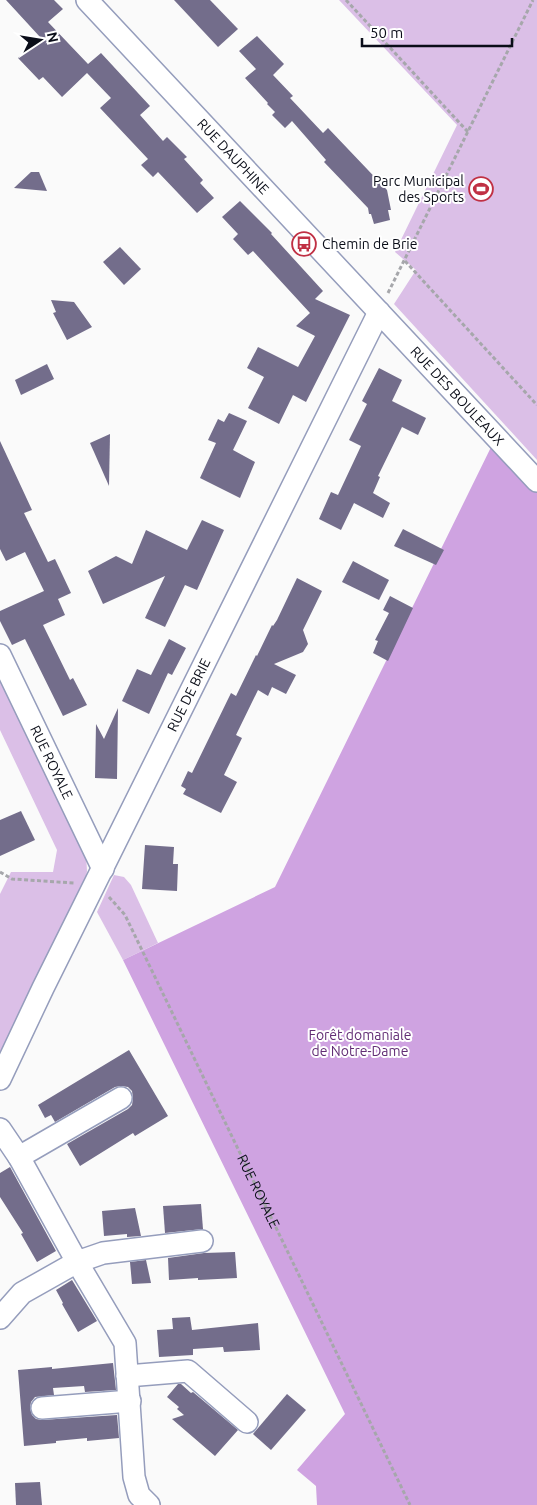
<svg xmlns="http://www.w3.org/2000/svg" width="537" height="1505" viewBox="0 0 537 1505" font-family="Ubuntu,sans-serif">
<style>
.green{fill:#dbbfe7}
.forest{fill:#cfa3e1}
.building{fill:#736d8b}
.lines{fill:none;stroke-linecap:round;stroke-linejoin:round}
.minor-casing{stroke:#959dbc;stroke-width:24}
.path{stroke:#a6a7ab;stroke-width:3;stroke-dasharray:4 2.5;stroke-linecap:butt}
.minor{stroke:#fff;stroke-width:21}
.labels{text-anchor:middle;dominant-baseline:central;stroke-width:4;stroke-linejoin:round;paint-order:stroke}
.street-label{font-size:14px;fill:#0a0d18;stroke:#fff}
.poi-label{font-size:14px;fill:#0a0d18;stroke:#fff;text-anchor:end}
.park-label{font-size:14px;fill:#622d75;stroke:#fff}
</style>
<rect width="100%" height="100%" fill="#fafafa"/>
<!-- green -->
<g class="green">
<path d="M339,0h198v460l-143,-156 22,-34 -21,-18 62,-127z"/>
<path d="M0,672l86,182 1,17 -1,7 -86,180v-164l11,-22h42l4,-22 -57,-120z"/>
<path d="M114,875l10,2 7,8 27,58 -35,17 -26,-48z"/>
</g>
<!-- forest -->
<path class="forest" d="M496,437l41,44v1024h-220l-1,-19 -19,-16 48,-56 -222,-454 152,-73z"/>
<!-- building -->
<g class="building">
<path d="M6,0h48l9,9 -15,13 40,42 13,-11 49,53 -10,9 23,26 4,-4 20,20 -3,2 19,21 -3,3 14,15 -17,15 -39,-41 -5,5 -12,-12 7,-6 -48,-51 11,-10 -24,-25 -25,24 -19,-20 -4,3 -21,-22 22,-21z"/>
<path d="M174,0h36l28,29 -20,18z"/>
<path d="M257,36l27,28 -11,11 20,21 -3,2 33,35 5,-5 59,62 4,20h-3l2,10 -16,4 -3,-10h-2l-1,-6 -44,-46 2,-2 -34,-39 -7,7 -13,-13 3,-3 -8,-8 1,-1 -23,-25 11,-9 -17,-18z"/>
<path d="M31,172h8l8,19 -33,-3z"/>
<path d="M240,201l32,32 -1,1 52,57 -8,8 35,16 -44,87 -13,-7 -14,29 -31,-16 16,-31 -17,-9 11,-21 40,20 17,-31 -19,-10 14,-13 -57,-62 -5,4 -15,-16 5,-5 -16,-17z"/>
<path d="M120,247l21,22 -17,16 -21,-23z"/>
<path d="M51,300l23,2 18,25 -25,13 -14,-27 3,-1z"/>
<path d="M47,364l7,15 -33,16 -6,-15z"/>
<path d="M379,368l23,12 -10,21 34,17 -8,17 -16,-8 -24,49 2,1 -7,16 17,10 -7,15 -29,-15 -13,27 -22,-11 12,-27 7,3 23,-49 -12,-6 18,-36 -5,-3z"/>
<path d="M229,413l18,8 -14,29 22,12 -15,36 -40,-20 16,-35 -8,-3 10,-21 6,3z"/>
<path d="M110,434l-1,52 -19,-43z"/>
<path d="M0,441l32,69 -8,3 24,49 7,-3 16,34 -13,6 7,16 -22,10 27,55 3,-2 14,27 -24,11 -38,-77 -13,6 -12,-24v-10l44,-20 -19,-39 -19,9 -6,-12z"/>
<path d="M202,520l22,10 -27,60 -12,-5 -20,42 -20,-9 20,-42 -62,28 -15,-33 28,-15 16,8 14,-34 41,20z"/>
<path d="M403,529l41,21 -8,15 -42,-19z"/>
<path d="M353,561l36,19 -10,20 -37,-18z"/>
<path d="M297,578l25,13 -19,39 5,14 -5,8 -29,12 22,11 -10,19 -14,-7 -4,9 -10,-6 -22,45 6,3 -18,37 13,7 -16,31 -38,-19 3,-5 -5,-3 7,-15 4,2 39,-80 5,3 20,-41 1,1 15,-31 1,1 4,-6z"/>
<path d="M390,596l23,12 -25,53 -15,-8 5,-12 -3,-1 14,-27 -6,-3z"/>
<path d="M169,639l17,9 -14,27 -4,-2 -19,41 -27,-13 15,-32 14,6z"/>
<path d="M118,708l-1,71 -22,-1 1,-54 8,15z"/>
<path d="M21,811l14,29 -35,16v-36z"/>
<path d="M145,845l29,2 -1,17h5l-1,27 -35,-2z"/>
<path d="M129,1050l39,66 -33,20 -2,-3 -53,33 -13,-22 61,-35 4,-4 1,-7 -1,-7 -4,-4 -7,-1 -6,1 -60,35 -4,-7 -6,3 -7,-13z"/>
<path d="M10,1167l46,84 -19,11 -16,-28 2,-1 -23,-36v-24z"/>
<path d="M201,1204l2,25 -38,4 -2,-27z"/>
<path d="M135,1208l6,28 -14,1v-3l-23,2 -2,-25z"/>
<path d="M235,1252l2,26 -39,2v-2l-29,2 -1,-22 36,-5z"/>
<path d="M146,1260l5,23 -19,1 -2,-22z"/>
<path d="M72,1280l25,41 -19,11 -16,-28 1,-1 -7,-13z"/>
<path d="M190,1317l2,13 66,-7 2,27 -36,2 -1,-5 -30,2v6l-34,2 -2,-27 16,-1 -1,-11z"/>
<path d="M113,1363l3,27 -31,2 -1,-6 -31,2 1,7 -19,2 -4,5 -1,6 2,7 4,4 6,1 75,-5 2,23 -32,3v-3l-31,3v2l-32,3 -6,-76 34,-3v2z"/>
<path d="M178,1384h3l10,9 2,-1 45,38 -23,26 -43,-37 12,-4 -7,-6 2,-2 -12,-10z"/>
<path d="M287,1394l19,16 -35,40 -18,-16z"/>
<path d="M40,1482l2,23h-26l-1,-22z"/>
</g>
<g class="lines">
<!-- minor casing -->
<g class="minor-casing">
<g id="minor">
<path id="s2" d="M87,0l450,481"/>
<path id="s3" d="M0,655l103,214"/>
<path id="s4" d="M0,1079l43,-91 336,-676"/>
<path d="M0,1129l19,28 58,105 48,81 9,134 5,18 10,10"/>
<path d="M19,1157l102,-59"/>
<path d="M0,1318l22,-25 55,-31 26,-9 99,-12"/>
<path d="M127,1376l61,-5 59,51"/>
<path d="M42,1408l88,-7"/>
</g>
</g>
<!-- path -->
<g class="path">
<path d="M346,0l122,132"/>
<path d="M405,261l132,144"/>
<path d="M388,293l145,-293"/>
<path d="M0,872l12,7 62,4"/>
<path id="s1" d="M109,897l16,18 285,590"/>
</g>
<!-- minor -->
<use href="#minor" class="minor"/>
</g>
<!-- icons -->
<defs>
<g id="stadium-ring" transform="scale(1.25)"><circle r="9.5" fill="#fff" stroke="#c03044" stroke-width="1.5"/><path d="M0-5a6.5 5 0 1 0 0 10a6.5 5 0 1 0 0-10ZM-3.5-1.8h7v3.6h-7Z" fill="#c03044"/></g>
<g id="bus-ring" transform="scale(1.25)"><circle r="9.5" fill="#fff" stroke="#c03044" stroke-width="1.5"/><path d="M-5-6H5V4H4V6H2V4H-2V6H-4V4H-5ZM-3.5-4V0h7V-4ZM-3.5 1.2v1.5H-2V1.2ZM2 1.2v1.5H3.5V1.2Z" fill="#c03044"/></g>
</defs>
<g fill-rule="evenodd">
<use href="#stadium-ring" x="481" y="189"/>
<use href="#bus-ring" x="304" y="244"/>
</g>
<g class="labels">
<!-- street labels -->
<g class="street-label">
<text stroke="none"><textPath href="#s2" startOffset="214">RUE DAUPHINE</textPath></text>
<text stroke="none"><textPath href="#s2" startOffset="542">RUE DES BOULEAUX</textPath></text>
<text stroke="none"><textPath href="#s4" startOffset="428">RUE DE BRIE</textPath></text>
<text stroke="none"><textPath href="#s3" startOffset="119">RUE ROYALE</textPath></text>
<text stroke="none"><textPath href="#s1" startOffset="331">RUE ROYALE</textPath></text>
</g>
<!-- poi labels -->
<g class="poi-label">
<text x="464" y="181">Parc Municipal<tspan x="464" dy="16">des Sports</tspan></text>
<text x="322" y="244" text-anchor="start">Chemin de Brie</text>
</g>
<!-- park labels -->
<g class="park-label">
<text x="360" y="1035">Forêt domaniale<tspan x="360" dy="16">de Notre-Dame</tspan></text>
</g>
</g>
<!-- north arrow -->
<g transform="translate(40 40) rotate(78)" stroke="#ffffff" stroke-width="4" paint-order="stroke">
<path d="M0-4L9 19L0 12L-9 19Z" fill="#0a0d18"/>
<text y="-8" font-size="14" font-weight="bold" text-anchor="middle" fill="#0a0d18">N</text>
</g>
<!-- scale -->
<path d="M362 38v8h150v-8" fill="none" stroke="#0a0d18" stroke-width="2.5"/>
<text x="370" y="38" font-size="15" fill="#0a0d18" stroke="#ffffff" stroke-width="4" paint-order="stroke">50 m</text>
</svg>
